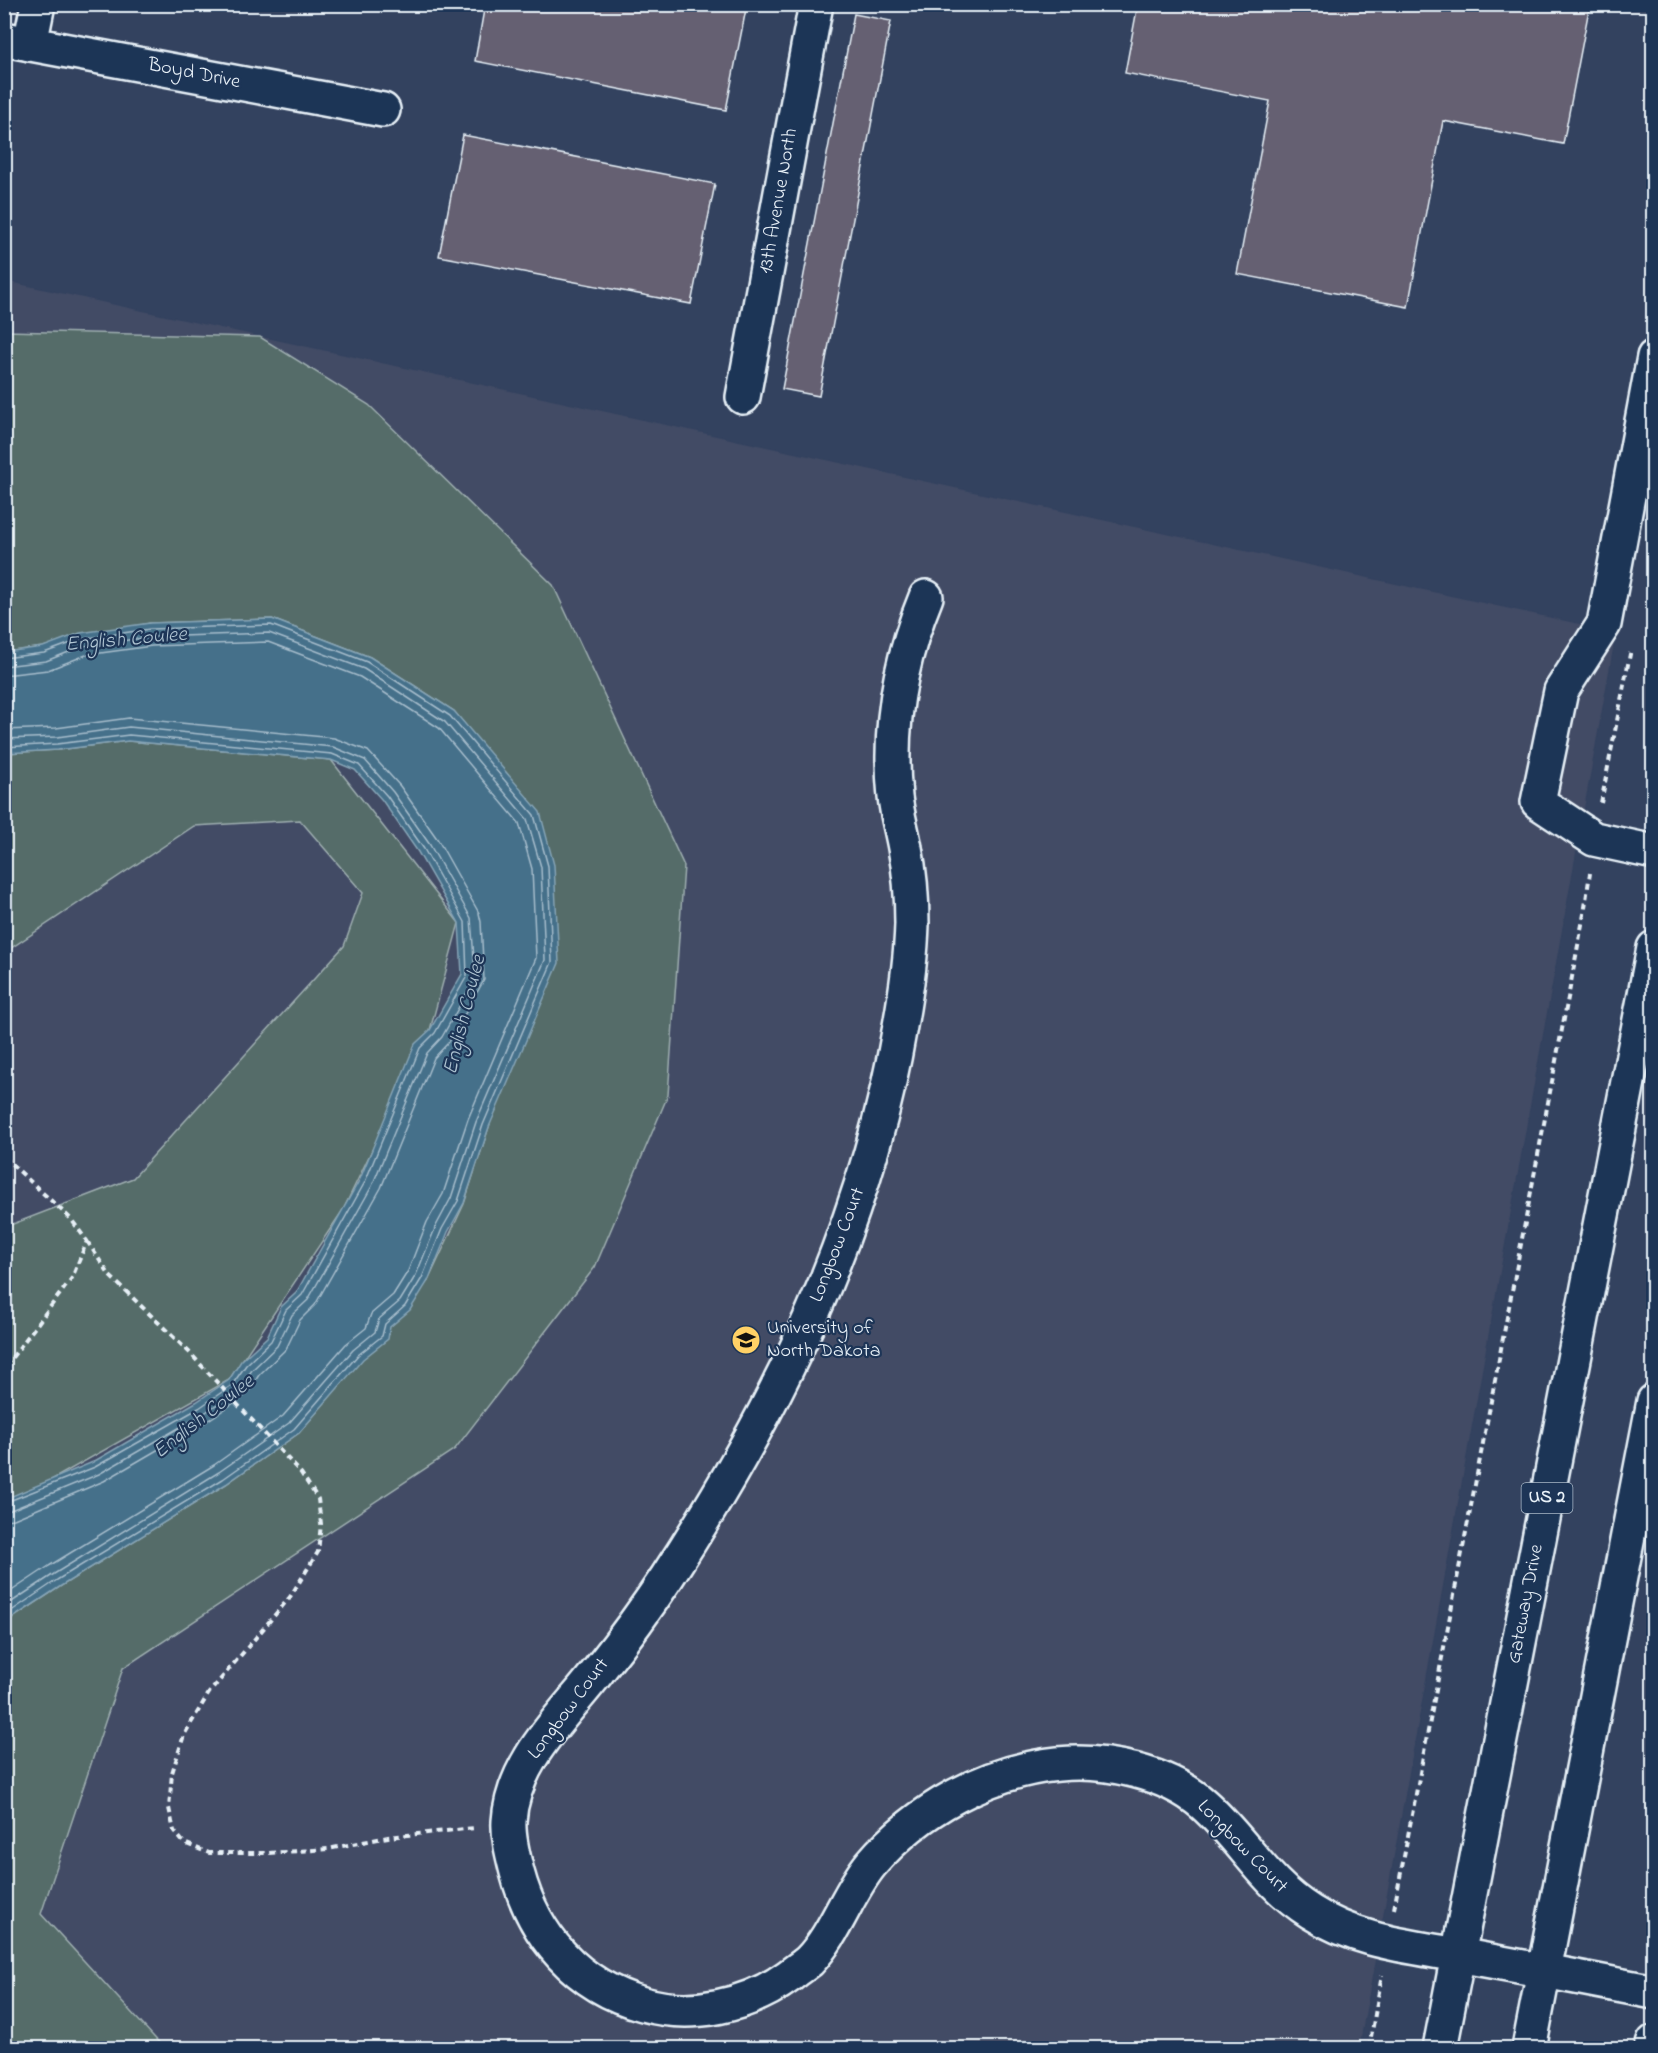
<svg xmlns="http://www.w3.org/2000/svg" width="1658" height="2053" viewBox="0 0 1658 2053" font-family="'Indie Flower',sans-serif">
<style>
.built{fill:#424b65}
.green{fill:#556c69;stroke:#9eaeb0;stroke-width:1.5}
.water{fill:#45708a;stroke:#86a4b6;stroke-width:1.5}
.lines{fill:none;stroke-linecap:round;stroke-linejoin:round}
.shore{stroke:#a7bdcc;stroke-width:1.5}
.building{fill:#656072;stroke:#e8f1f8;stroke-width:1.5}
.minor-casing{stroke:#e8f1f8;stroke-width:38}
.highway-casing{stroke:#e8f1f8;stroke-width:38}
.path{stroke:#e8f1f8;stroke-width:4;stroke-dasharray:6 4.5;stroke-linecap:butt}
.minor{stroke:#1d3557;stroke-width:33}
.highway{stroke:#1d3557;stroke-width:33}
.labels{text-anchor:middle;dominant-baseline:central;stroke-width:4.5;stroke-linejoin:round;paint-order:stroke}
.shield{fill:#1d3557;stroke:#abb9c8;stroke-width:1.5}
.shield-label{font-size:18px;font-weight:bold;fill:#e8f1f8}
.street-label{font-size:20px;fill:#e8f1f8;stroke:#1d3557}
.poi-label{font-size:20px;fill:#e8f1f8;stroke:#1d3557;text-anchor:start}
.water-label{font-size:21px;font-style:italic;fill:#afc4d2;stroke:#1d3557}
</style>
<rect width="100%" height="100%" fill="#33425f"/>
<filter id="ink" filterUnits="userSpaceOnUse"><feTurbulence type="fractalNoise" baseFrequency=".0167" numOctaves="2"/><feDisplacementMap in="SourceGraphic" scale="12" xChannelSelector="R" yChannelSelector="G"/><feConvolveMatrix kernelMatrix="1 2 1 2 8 2 1 2 1" color-interpolation-filters="sRGB"/></filter>
<g filter="url(#ink)">
<!-- built -->
<path class="built" d="M5,281l1611,351 -257,1416h-1354z"/>
<!-- green -->
<g class="green">
<path d="M5,331l255,6 109,68 184,180 131,281 -16,229 -73,172 -140,182 -332,219 -82,246 123,134h-159v-425l56,-37 165,-102 73,-51 129,-152 36,-77 25,-77 6,-365 -41,-51 -84,-54 -98,-38 -122,4 -107,24 -38,5z"/>
<path d="M128,741l203,19 128,163 -29,107 -87,180 -114,170 -224,126v-279l128,-49 211,-232 19,-53 -63,-73 -106,6 -189,126 -1,-199 54,-3z"/>
</g>
<!-- water -->
<path class="water" d="M272,619l98,38 84,54 86,101 14,53 5,98 -70,164 -25,76 -16,29 -20,49 -18,29 -20,17 -2,12 -25,20 -64,74 -73,51 -165,102 -56,37v-124l88,-37 103,-60 33,-22 12,-19 26,-24 14,-30 15,-14 64,-114 55,-135 15,-14 32,-56 -3,-51 -41,-71 -36,-52 -27,-30 -24,-10 -203,-19 -70,9 -53,3v-101l38,-5 37,-14 70,-10z"/>
<g class="lines">
<!-- shore -->
<g class="shore">
<path d="M4,658l40,-5 38,-14 68,-10 121,-4 96,37 83,54 84,99 14,51 4,96 -69,163 -25,76 -16,28 -20,49 -17,28 -20,18 -3,12 -24,19 -64,74 -71,50 -166,101 -53,36"/>
<path d="M4,666l42,-5 38,-15 67,-9 118,-4 95,36 81,53 82,97 14,48 4,93 -69,162 -25,76 -15,28 -20,49 -16,26 -21,18 -4,13 -22,18 -64,73 -70,49 -165,102 -50,33"/>
<path d="M4,675l44,-5 38,-15 66,-9 116,-4 92,35 79,51 80,95 13,46 4,89 -68,161 -25,75 -16,28 -19,49 -15,24 -22,19 -5,14 -20,16 -63,72 -69,49 -165,101 -45,30"/>
<path d="M4,730l52,-2 73,-10 205,20 34,13 32,35 38,54 41,73 2,9 3,58 -35,62 -15,16 -53,130 -18,32 -48,85 -15,15 -14,29 -27,26 -13,20 -39,26 -103,60 -90,38 -10,1"/>
<path d="M4,739l53,-2 72,-10 204,20 32,13 28,32 37,53 41,73 4,55 -1,7 -32,57 -15,16 -55,133 -64,114 -16,15 -15,31 -25,24 -13,19 -36,25 -104,60 -88,36 -7,1"/>
<path d="M4,747l53,-3 72,-9 203,19 27,11 28,31 37,53 41,73 2,54 -32,57 -15,15 -55,134 -63,113 -16,15 -15,31 -25,24 -14,20 -33,23 -104,59 -91,36"/>
</g>
</g>
<!-- building -->
<g class="building">
<path d="M485,4h262l-21,106 -251,-49z"/>
<path d="M1138,4h452l-27,140 -120,-23 -35,186 -171,-33 33,-173 -145,-28z"/>
<path d="M854,14l37,7 -72,375 -37,-7z"/>
<path d="M463,135l252,49 -24,120 -252,-48z"/>
</g>
<g class="lines">
<!-- minor casing -->
<g class="minor-casing">
<g id="minor">
<path d="M4,39l379,71"/>
<path d="M30,44l8,-40"/>
<path d="M1654,357l-50,267 -43,67 -23,111 56,37 60,13"/>
<path d="M743,397l73,-393"/>
<path d="M926,597c-26,63 -38,132 -31,200 2,17 7,34 10,51 5,24 7,51 7,76 -1,34 -6,69 -12,102 -15,89 -41,175 -75,258 -43,104 -96,198 -158,293 -21,32 -44,63 -68,93 -35,46 -86,90 -90,151 -1,17 4,35 8,51 17,64 60,114 126,132 49,14 105,2 146,-28 1,-1 19,-14 20,-15 27,-28 38,-68 62,-97 47,-55 116,-93 187,-100 47,-5 110,9 145,40 40,35 61,79 108,108 45,29 96,34 147,43"/>
<path d="M1545,1971l109,21"/>
<path d="M1652,2048l2,-6"/>
</g>
</g>
<!-- highway casing -->
<g class="highway-casing">
<g id="highway">
<path d="M1458,1955l87,16"/>
<path d="M1440,2048l214,-1100"/>
<path d="M1529,2048l125,-647"/>
</g>
</g>
<!-- path -->
<g class="path">
<path d="M1601,803l30,-154"/>
<path d="M4,1157l67,62 16,22 -15,37 -68,90"/>
<path d="M87,1241l23,35 79,76 112,121 17,26 3,25 -3,28 -28,45 -81,96 -25,42 -12,38 -3,35 5,23 10,12 25,10h60l59,-4 60,-12 87,-9"/>
<path d="M1394,1909l190,-995 6,-41"/>
<path d="M1369,2048l13,-73"/>
</g>
<!-- minor -->
<use href="#minor" class="minor"/>
<!-- highway -->
<use href="#highway" class="highway"/>
</g>
</g>
<!-- icons -->
<defs>
<g id="university-disc" transform="scale(1.5)"><circle r="9.5" fill="#ffd166" stroke="#1d3557"/><path d="M0-5L7-2L0 1L-7-2ZM-4 1L0 2.5L4 1V4Q0 6-4 4Z" fill="#111"/></g>
</defs>
<g fill-rule="evenodd">
<use href="#university-disc" x="746" y="1340"/>
</g>
<g class="labels">
<!-- shield labels -->
<rect class="shield" x="1521.5" y="1483" width="51" height="30" rx="4.5"/>
<g class="shield-label">
<text x="1547" y="1498">US 2</text>
</g>
<!-- street labels -->
<g class="street-label">
<text transform="translate(194 74) rotate(11)">Boyd Drive</text>
<text transform="translate(779 201) rotate(-80)">13th Avenue North</text>
<text transform="translate(838 1245) rotate(-69)">Longbow Court</text>
<text transform="translate(1526 1604) rotate(-79)">Gateway Drive</text>
<text transform="translate(569 1709) rotate(-53)">Longbow Court</text>
<text transform="translate(1242 1847) rotate(46)">Longbow Court</text>
</g>
<!-- poi labels -->
<g class="poi-label">
<text x="767" y="1328">University of<tspan x="767" dy="23">North Dakota</tspan></text>
</g>
<!-- water labels -->
<g class="water-label">
<text transform="translate(126 640) rotate(-5)">English Coulee</text>
<text transform="translate(465 1015) rotate(-76)">English Coulee</text>
<text transform="translate(204 1417) rotate(-38)">English Coulee</text>
</g>
</g>
<!-- margin -->
<rect width="1658" height="2053" fill="none" stroke="#1d3557" stroke-width="24"/>
<rect x="12" y="12" width="1634" height="2029" fill="none" stroke="#e8f1f8" stroke-width="2" filter="url(#ink)"/>
</svg>
